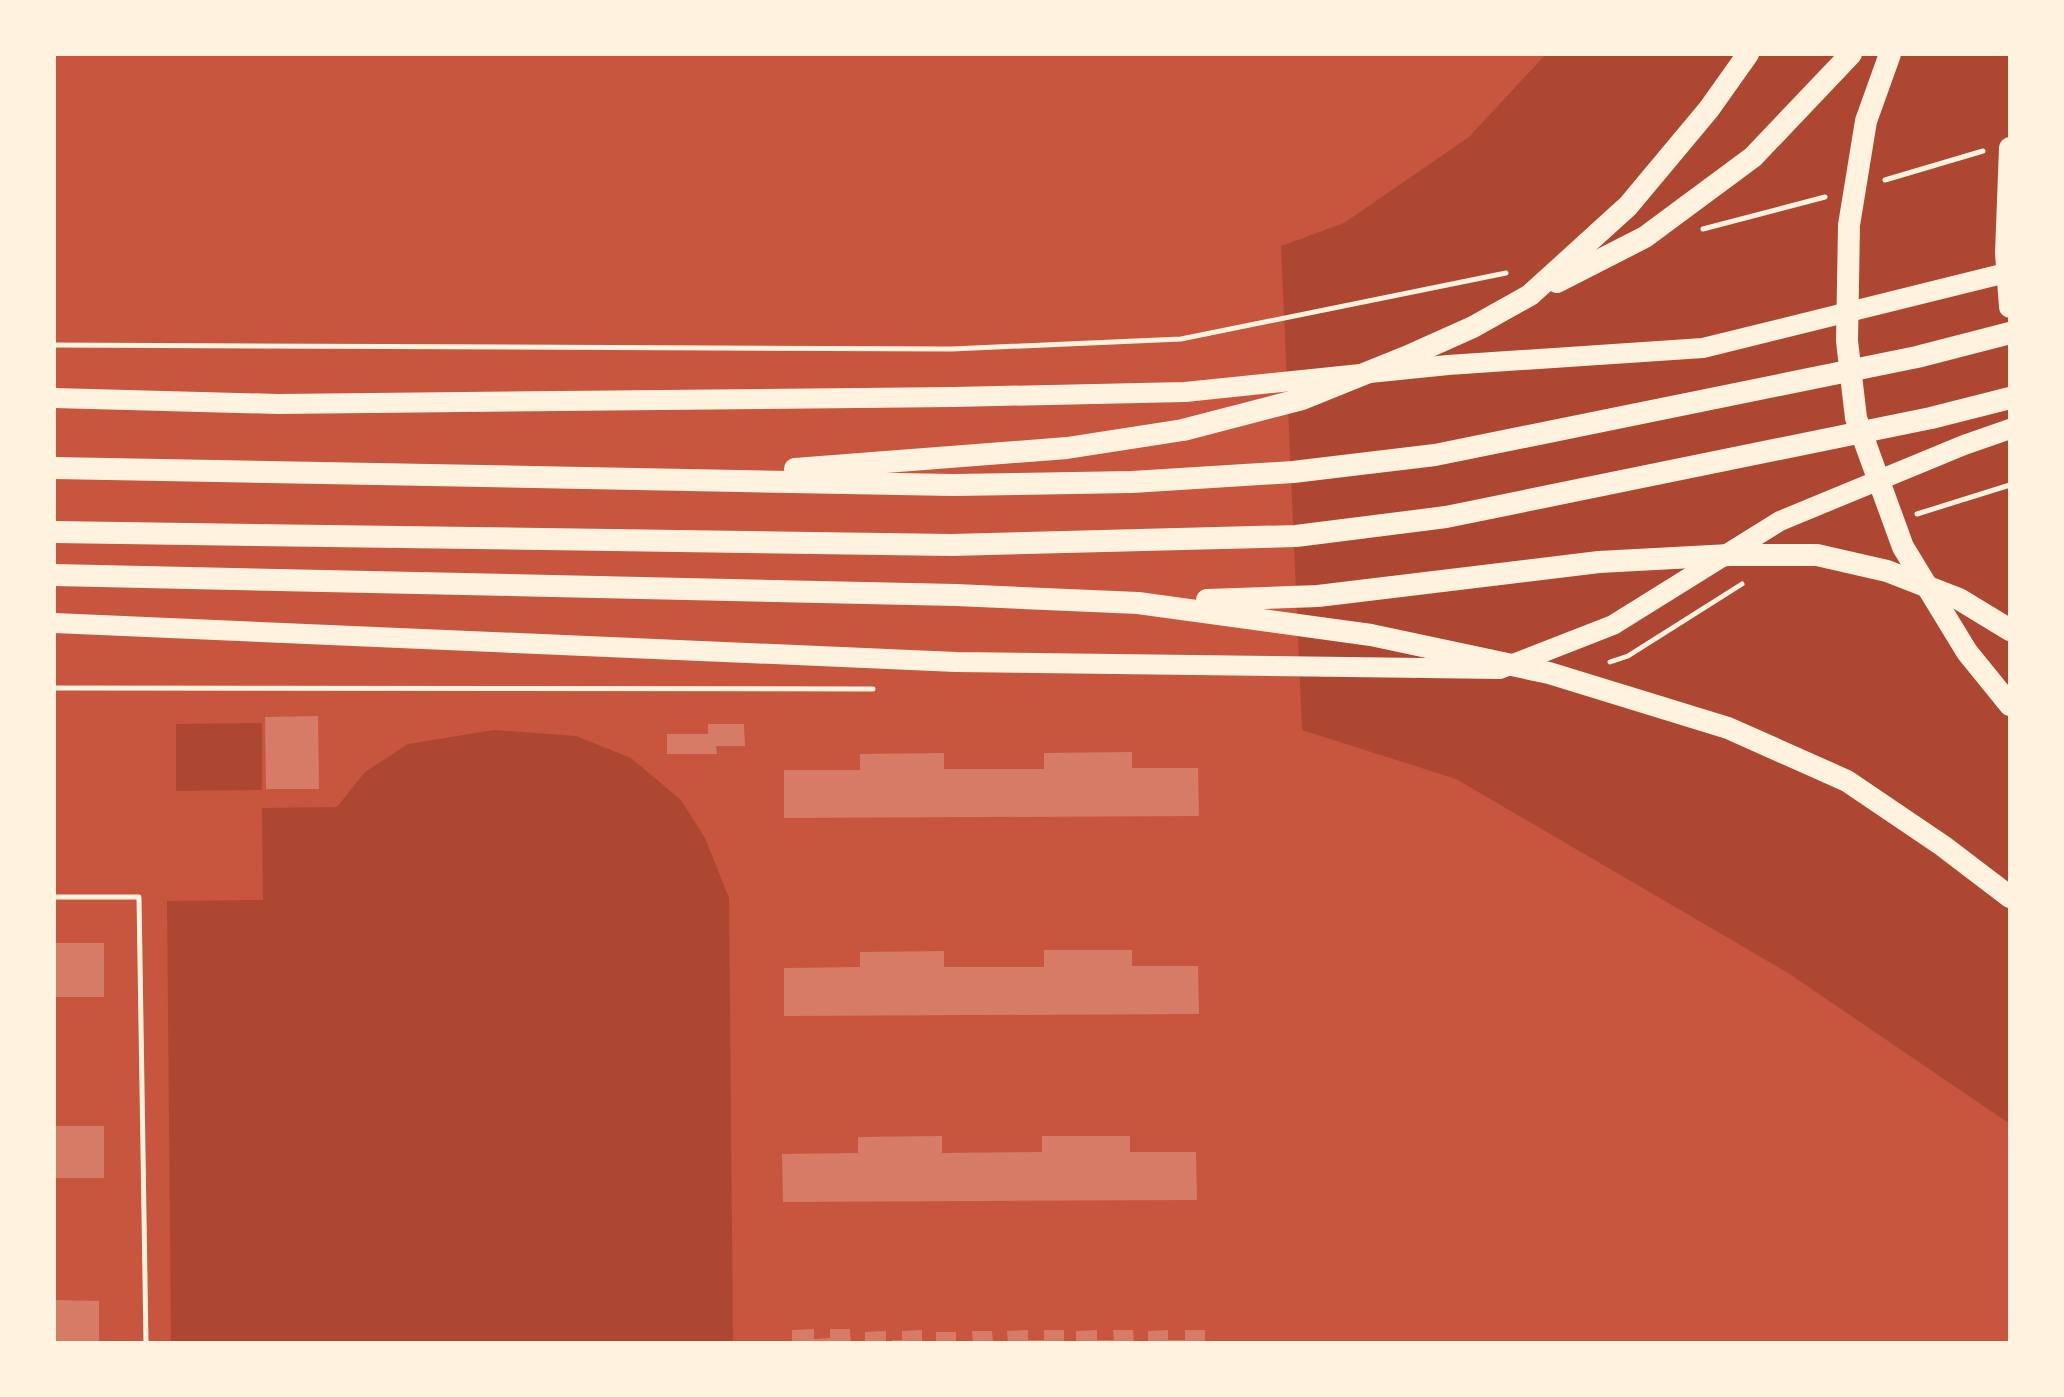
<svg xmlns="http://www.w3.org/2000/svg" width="2064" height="1397" viewBox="0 0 2064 1397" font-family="'Public Sans',sans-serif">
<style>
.green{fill:#ae4732}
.building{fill:#d67c66}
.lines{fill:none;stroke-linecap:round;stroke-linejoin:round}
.path{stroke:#fff3e0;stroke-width:5}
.primary{stroke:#fff3e0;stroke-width:20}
.trunk{stroke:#fff3e0;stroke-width:22}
</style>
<rect width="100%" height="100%" fill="#c8553d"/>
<!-- green -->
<g class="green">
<path d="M1546,54h464v1070l-222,-151 -332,-194 -154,-49 -21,-484 63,-23 125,-86z"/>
<path d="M262,723v67l-86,1v-67z"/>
<path d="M494,730l82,6 55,22 50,42 24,38 24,60 4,445h-562l-4,-442 96,-1 -1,-92 75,-1 28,-35 43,-28z"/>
</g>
<!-- building -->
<g class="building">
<path d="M318,716l1,73h-53l-1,-72z"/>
<path d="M708,724h36l1,22h-29l1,8h-50v-20h41z"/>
<path d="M1132,752v16h66l1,48 -415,2v-48h76v-16l84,-1v16h100v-16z"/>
<rect x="54" y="943" width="50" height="54"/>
<path d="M1044,950h88v16h66l1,48 -415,2v-48l76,-1v-15l84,-1v16h100z"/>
<rect x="54" y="1126" width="50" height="52"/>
<path d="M942,1136v17l100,-1v-16h88v16h66l1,48 -414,2 -1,-48 76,-1v-16z"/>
<path d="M54,1300l45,1v42h-45z"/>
<path d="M814,1329v10l16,-1v-9h20l1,14h-59v-13z"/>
<path d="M922,1330v13h-30v-3h10v-9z"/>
<path d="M1028,1330v10h16v-10h20v13h-56l-1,-12z"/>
<path d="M1097,1330v10h17l-1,-10h20l1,13h-58v-12z"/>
<path d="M1168,1330v10h17v-10h20v13h-57v-12z"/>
<path d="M886,1331v12h-21v-11z"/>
<path d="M972,1331h20l1,12h-20z"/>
<rect x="936" y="1332" width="20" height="11"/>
</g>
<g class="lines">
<!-- path -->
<g class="path">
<path d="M1885,180l98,-29"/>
<path d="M1703,229l122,-32"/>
<path d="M54,345l898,4 229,-10 325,-66"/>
<path d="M1917,514l93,-29"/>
<path d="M1610,662l18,-6 114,-72"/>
<path d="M54,688l819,1"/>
<path d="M54,897h85l7,446"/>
</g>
<!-- primary -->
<g class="primary">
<path d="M54,398l224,6 675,-7 232,-5 263,-27 255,-17 307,-76"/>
<path d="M54,623l902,39 544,7 113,-44 167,-104 184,-76 46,-16"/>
</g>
<!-- trunk -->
<g class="trunk">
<path d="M1890,54l-24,67 -17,104 -2,116 9,77 47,129 64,105 43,53"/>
<path d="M2010,148l-4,105 4,54"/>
<path d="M1557,282l88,-45 108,-80 98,-103"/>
<path d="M54,468l899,17 179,-3 161,-10 142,-17 482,-98 93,-24"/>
<path d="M795,469l272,-21 116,-18 119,-31 104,-42 67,-30 57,-32 98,-89 81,-97 39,-55"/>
<path d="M54,532l897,13 345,-9 150,-19 485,-99 79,-20"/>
<path d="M54,575l902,20 182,8 233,32 178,38 179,55 119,53 96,65 67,51"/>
<path d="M1207,600l111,-4 281,-34 131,-7h87l70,16 72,28 51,31"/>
</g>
</g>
<!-- border -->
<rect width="2064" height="1397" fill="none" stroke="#fff3e0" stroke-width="112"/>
</svg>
